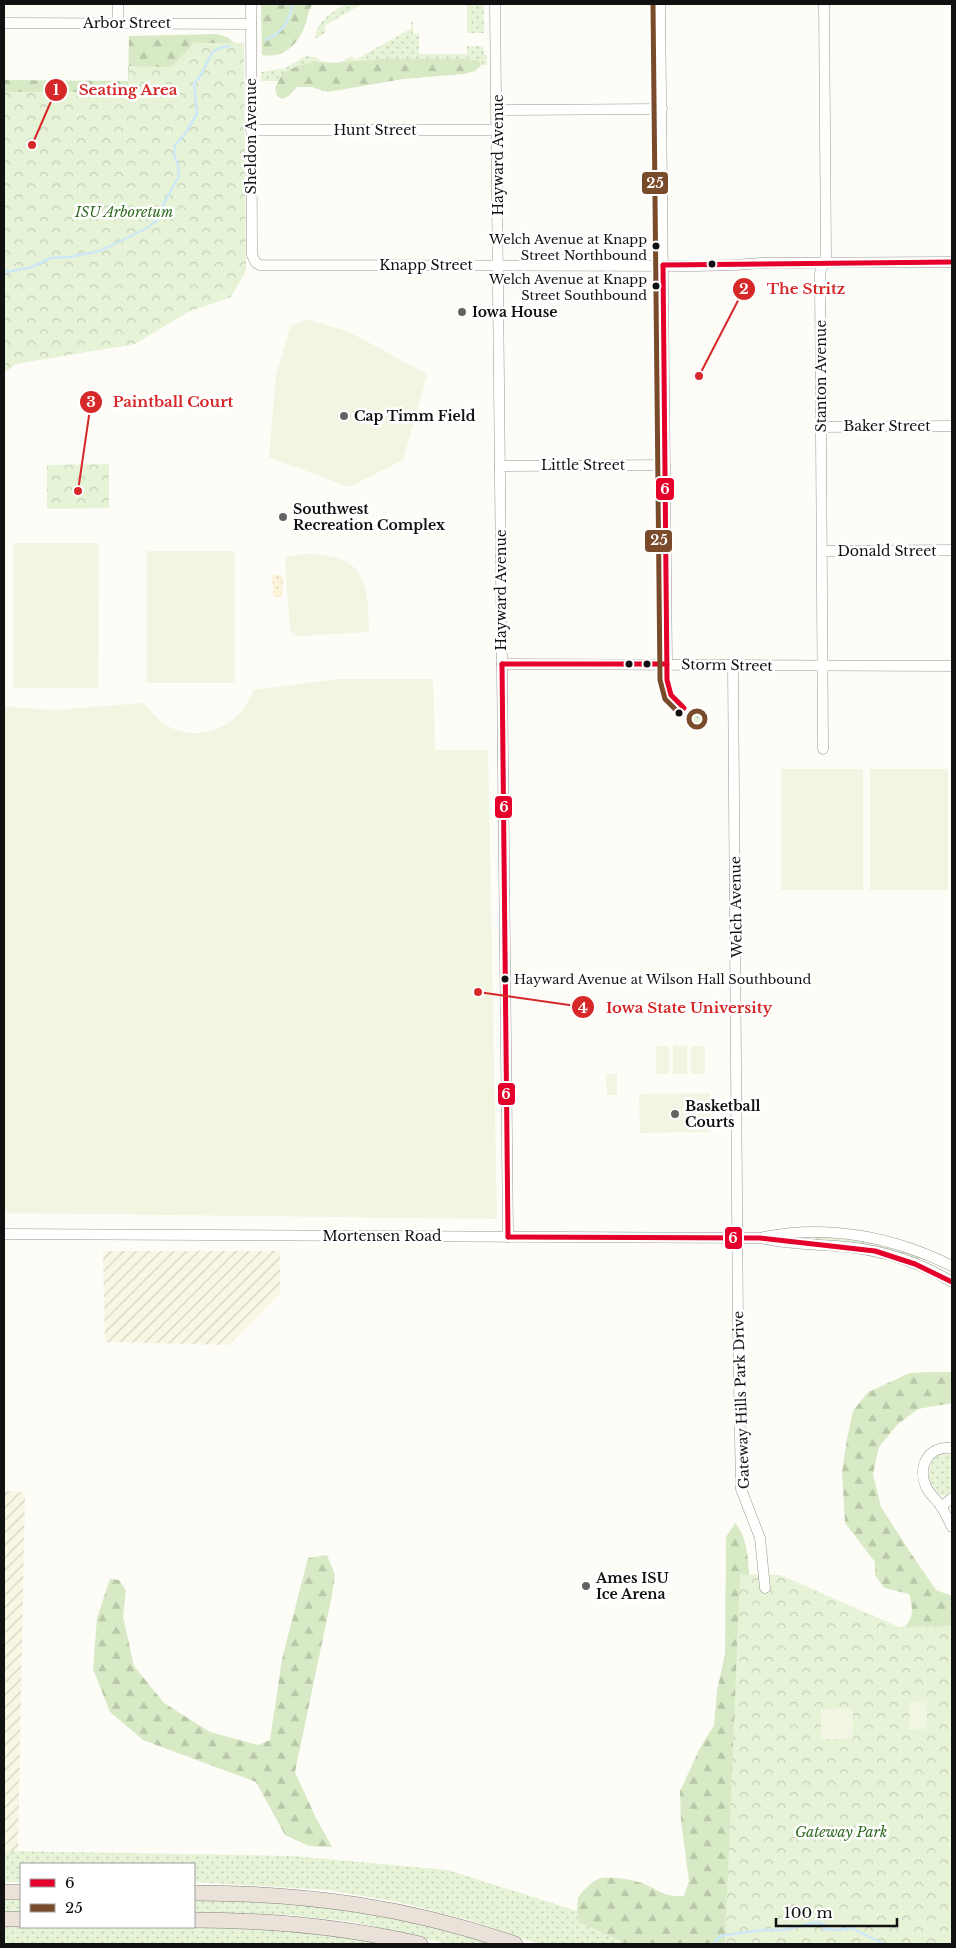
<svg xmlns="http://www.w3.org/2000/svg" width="956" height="1948" viewBox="0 0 956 1948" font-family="'Libre Baskerville',serif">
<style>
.farmland{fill:url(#farmland-furrows)}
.grass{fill:url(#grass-dots)}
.forest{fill:url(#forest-firs)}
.sand{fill:url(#sand-dots)}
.park{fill:url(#park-crowns)}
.garden{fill:#e7f3d7}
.pitch{fill:#f0f6e1}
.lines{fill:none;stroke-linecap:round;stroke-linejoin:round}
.stream{stroke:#cde8f7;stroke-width:2.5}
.minor-casing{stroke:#979795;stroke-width:11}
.highway-casing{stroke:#858482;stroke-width:16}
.minor{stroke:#fffffe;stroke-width:10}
.highway{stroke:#eae1d8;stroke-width:15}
.bus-1-casing{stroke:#fff;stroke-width:9}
.bus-2-casing{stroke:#fff;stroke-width:9}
.bus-1{stroke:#e4002b;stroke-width:5}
.bus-2{stroke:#7a4b2a;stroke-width:5}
.bus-dot{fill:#111;stroke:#fff;stroke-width:2}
.poi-dot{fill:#646362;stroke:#fff;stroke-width:2}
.labels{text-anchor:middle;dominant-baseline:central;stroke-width:5;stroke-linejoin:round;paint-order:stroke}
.bus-label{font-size:13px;fill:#111;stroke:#fff;text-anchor:end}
.street-label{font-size:14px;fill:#111;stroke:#fff}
.park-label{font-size:14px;font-style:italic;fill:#2f6b1f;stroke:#fff}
.poi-label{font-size:14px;font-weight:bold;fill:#111;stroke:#fff;text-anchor:start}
.leader{fill:none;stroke:#d62828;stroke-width:2}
.callout-dot{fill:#d62828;stroke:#fff;stroke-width:2}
.mark-label{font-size:15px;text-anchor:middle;font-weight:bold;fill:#fff}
.callout-label{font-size:15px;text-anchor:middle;font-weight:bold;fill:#d62828;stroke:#fff;stroke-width:5;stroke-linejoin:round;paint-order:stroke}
.line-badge{stroke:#fff;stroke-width:2}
.badge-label{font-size:14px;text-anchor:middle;font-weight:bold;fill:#fff}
</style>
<defs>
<pattern id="farmland-furrows" width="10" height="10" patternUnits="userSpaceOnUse" patternTransform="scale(1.25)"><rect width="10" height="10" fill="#f9f7e4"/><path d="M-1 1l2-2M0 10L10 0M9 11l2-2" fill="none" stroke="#d4d3c3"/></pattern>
<pattern id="grass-dots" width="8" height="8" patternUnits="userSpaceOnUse" patternTransform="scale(1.25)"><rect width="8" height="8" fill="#e7f3d7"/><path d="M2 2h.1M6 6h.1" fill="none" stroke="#c5cfb8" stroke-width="1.8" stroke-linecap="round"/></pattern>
<pattern id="forest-firs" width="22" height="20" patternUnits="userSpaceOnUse" patternTransform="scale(1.25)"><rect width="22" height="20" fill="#d8eac5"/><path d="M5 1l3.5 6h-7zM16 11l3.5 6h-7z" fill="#b8c8a8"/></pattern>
<pattern id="sand-dots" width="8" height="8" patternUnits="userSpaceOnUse" patternTransform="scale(1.25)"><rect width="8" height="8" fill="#fcf4d9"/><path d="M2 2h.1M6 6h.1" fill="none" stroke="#d7d0b9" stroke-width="1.8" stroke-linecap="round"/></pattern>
<pattern id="park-crowns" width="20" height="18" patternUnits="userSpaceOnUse" patternTransform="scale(1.25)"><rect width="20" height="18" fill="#e7f3d7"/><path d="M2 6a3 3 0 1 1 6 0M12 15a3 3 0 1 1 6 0" fill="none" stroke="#c5cfb8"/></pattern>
</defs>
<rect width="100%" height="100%" fill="#fdfcf7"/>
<!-- farmland -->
<g class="farmland">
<path d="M103,1251h177v42l-51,52 -124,-3z"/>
<path d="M4,1491l21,1 -7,359h-14z"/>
</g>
<!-- grass -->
<g class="grass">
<path d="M346,4h16l-38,22 2,6 -11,7c0,-17 18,-28 31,-35z"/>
<path d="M472,4l12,1v28h-12z"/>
<path d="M413,22v12h6v20h48v-8h16l1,8 3,1v10h-6v-2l-15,-4h-88l-38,4 12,-7 3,4 57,-32 -2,-5z"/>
<path d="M306,56l9,1 6,4h-7l-32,13 -4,7h-17v-9l24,-4z"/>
<circle cx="696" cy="720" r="9"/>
<path d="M814,1236c37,2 71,9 106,21l-1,3 -73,-18 -32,-2z"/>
<path d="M941,1453l11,1v37l-8,5c-19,-3 -20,-35 -3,-43z"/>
<path d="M4,1851l289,5 155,14 129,41 2,11 48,22h-88l-67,-23 -69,-18 -74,-13 -135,-8v-18h-173v18h-17z"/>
<rect x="4" y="1899" width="17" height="13"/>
<path d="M194,1899c38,2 76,1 114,4 62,6 124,22 183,41h-43l-93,-22 -66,-7 -95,-3z"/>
<path d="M4,1927l237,1 60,3 86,13h-383z"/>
</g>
<!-- forest -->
<g class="forest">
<path d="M261,4h52c-5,6 -5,12 -7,19 -7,20 -21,36 -44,32z"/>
<path d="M217,34l12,4 5,5 -230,225v-188l124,1 1,-45z"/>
<path d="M378,59h88l13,2 2,4 -6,6 -11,3 -61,5 -75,13 -17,-5h-14l-8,9 -7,3 -5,-3 -2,-8 7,-14 11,-6 21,-7 20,2z"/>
<path d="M930,1372h22v31l-34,6 -21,16 -18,22 -6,27 8,33 31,48 24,35 16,6v84l-55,-45c15,-15 18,-20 12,-41l-25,-6 -9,-13v-13l-30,-39 -3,-51 5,-33 6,-28 15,-19 42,-19z"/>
<path d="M735,1523c14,16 13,41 15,61l150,360h-273l-48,-22 -2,-11 1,-14c6,-7 12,-14 20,-18 9,-4 37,1 46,5 18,7 18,13 40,12l5,-15 -8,-60 -1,-30 20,-43 14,-23 3,-34 8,-37 1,-117z"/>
<path d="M327,1555l8,20 -3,20 -37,177 21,46 16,29 -23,-1 -24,-11 -29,-53 -113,-42 -33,-28 -17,-43 4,-51 13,-39 9,1 7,10 -3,27 11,49 30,37 46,29 48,13 12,-5 12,-81 26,-101z"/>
</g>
<!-- sand -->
<path class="sand" d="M274,574l9,2 -1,21h-8l-2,-19z"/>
<!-- park -->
<g class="park">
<path d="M194,43h50l2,228 -15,26 -43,15 -53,32 -119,20 -12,9v-281h124l1,-26 42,1z"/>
<path d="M109,464v44l-62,1v-44z"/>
<path d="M740,1574l40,1 119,52 53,-1v318h-227z"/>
</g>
<!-- garden -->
<rect class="garden" x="467" y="4" width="5" height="29"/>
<!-- pitch -->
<g class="pitch">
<path d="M307,319l42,13 78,42 -24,86 -54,27 -80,-30 7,-83 15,-48z"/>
<path d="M13,543h86l-1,145h-85z"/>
<rect x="147" y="551" width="88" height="132"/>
<path d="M305,554c59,0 63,26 64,78l-71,4 -8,-6 -5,-73z"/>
<path d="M338,679h95l2,71h53l9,469 -493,-6v-508l5,2 47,3 88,-7c6,8 13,16 22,22 32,20 77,1 87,-35z"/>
<rect x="781" y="769" width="82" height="121"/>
<rect x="870" y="769" width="78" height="121"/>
<path d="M673,1045l14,1v28h-14z"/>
<rect x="656" y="1046" width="13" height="28"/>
<rect x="691" y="1046" width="14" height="28"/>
<path d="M606,1074h11v21h-10z"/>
<path d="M710,1093v39l-70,1 -1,-39z"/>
<path d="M926,1701l1,28 -17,1 -1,-28z"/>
<rect x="821" y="1709" width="32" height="30"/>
</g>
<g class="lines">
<!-- stream -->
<g class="stream">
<path d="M266,40c18,-9 22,-17 27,-36"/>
<path d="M4,269l3,3 25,-5 19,-9 18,-1 31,-6 47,-23 14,-11 2,-12 16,-29 -1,-11 -4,-10 1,-10 10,-11 12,-20 -3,-30c3,-4 7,-8 9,-13 8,-15 6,-23 27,-25"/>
<path d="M714,1944l6,-8 41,-6h23l32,-8 9,3 -1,4 15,1 12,-2 33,16"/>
</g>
<!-- minor casing -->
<g class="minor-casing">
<g id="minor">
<path d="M118,4v19"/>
<path d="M251,4l1,251 4,8 4,2 434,1 41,-1 26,-2 191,-1"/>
<path d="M495,4l13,1233"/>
<path d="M660,4l7,660"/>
<path d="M4,23l247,1"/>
<path d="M498,110l164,-1"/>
<path d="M251,130h247"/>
<path d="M821,427l131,-1"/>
<path d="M500,466l165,-1"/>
<path d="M822,551l130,-1"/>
<path d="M502,664l450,2"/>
<path d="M733,665l5,665 3,159 19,49 5,50"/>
<path d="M823,749l-3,-476 6,-17 -2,-252"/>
<path d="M4,1234l756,4c30,7 58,6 88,9 36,4 73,16 104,35"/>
<path d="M764,1237c64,-13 130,0 188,29"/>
<path d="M952,1448c-23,-3 -35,18 -26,39 4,8 10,12 15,19 4,6 7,14 11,21"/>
<path d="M941,1507l11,-9"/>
</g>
</g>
<!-- highway casing -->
<g class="highway-casing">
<g id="highway">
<path d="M4,1892h17"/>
<path d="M194,1893c113,0 214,14 321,51"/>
<path d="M4,1919h17"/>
<path d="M194,1920c76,0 151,7 226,24"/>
</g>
</g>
<!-- minor -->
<use href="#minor" class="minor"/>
<!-- highway -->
<use href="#highway" class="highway"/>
<!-- bus-1 casing -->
<g class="bus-1-casing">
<g id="bus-1">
<path d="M663,265l4,415 4,15 13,13"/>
<path d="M663,265l289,-3"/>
<path d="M502,664l6,573"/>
<path d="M502,664h165"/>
<path d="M508,1237l252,1 115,13 40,13 37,18"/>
</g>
</g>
<!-- bus-2 casing -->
<g class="bus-2-casing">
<g id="bus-2">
<path d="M653,4l7,676 5,19 14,14"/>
<circle cx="697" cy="719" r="8"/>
</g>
</g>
<!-- bus-1 -->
<use href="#bus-1" class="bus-1"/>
<!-- bus-2 -->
<use href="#bus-2" class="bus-2"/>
</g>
<!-- markers -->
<g class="bus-dot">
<circle cx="656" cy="246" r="4.5"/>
<circle cx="712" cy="264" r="4.5"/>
<circle cx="656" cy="286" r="4.5"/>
<circle cx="629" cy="664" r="4.5"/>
<circle cx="647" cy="664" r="4.5"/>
<circle cx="679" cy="713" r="4.5"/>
<circle cx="505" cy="979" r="4.5"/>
</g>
<g class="poi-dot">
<circle cx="462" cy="312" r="5"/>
<circle cx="344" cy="416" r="5"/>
<circle cx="283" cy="517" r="5"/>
<circle cx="675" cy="1114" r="5"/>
<circle cx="586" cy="1586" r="5"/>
</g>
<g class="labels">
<!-- bus labels -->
<g class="bus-label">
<text x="647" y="239">Welch Avenue at Knapp<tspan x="647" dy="16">Street Northbound</tspan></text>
<text x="647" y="279">Welch Avenue at Knapp<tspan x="647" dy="16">Street Southbound</tspan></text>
<text x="514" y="979" text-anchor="start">Hayward Avenue at Wilson Hall Southbound</text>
</g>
<!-- street labels -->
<g class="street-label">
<text x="127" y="23">Arbor Street</text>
<text x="375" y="130">Hunt Street</text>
<text transform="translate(251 136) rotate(-90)">Sheldon Avenue</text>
<text transform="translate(498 155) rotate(-90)">Hayward Avenue</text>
<text x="426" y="265">Knapp Street</text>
<text transform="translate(821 376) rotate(-90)">Stanton Avenue</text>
<text x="887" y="426">Baker Street</text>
<text x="583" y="465">Little Street</text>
<text x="887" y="551">Donald Street</text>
<text transform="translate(501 590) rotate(-90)">Hayward Avenue</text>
<text transform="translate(727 665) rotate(1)">Storm Street</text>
<text transform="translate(736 907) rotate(-91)">Welch Avenue</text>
<text x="382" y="1236">Mortensen Road</text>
<text transform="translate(741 1400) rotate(-92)">Gateway Hills Park Drive</text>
</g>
<!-- park labels -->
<g class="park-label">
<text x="124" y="212">ISU Arboretum</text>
<text x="841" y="1832">Gateway Park</text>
</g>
<!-- poi labels -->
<g class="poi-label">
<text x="472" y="312">Iowa House</text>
<text x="354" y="416">Cap Timm Field</text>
<text x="293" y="509">Southwest<tspan x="293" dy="16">Recreation Complex</tspan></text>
<text x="685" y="1106">Basketball<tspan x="685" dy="16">Courts</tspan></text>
<text x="596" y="1578">Ames ISU<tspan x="596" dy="16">Ice Arena</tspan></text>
</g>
</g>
<!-- callouts -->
<path class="leader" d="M32 145L56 90M699 376L744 289M78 491L91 402M478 992L583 1007"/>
<g class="callout-dot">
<circle cx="32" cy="145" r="5"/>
<circle cx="699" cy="376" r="5"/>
<circle cx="78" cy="491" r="5"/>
<circle cx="478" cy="992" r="5"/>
<circle cx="56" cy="90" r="12"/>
<circle cx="744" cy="289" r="12"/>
<circle cx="91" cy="402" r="12"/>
<circle cx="583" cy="1007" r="12"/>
</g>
<g class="mark-label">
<text x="56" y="95">1</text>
<text x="744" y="294">2</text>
<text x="91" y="407">3</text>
<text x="583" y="1013">4</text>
</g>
<g class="callout-label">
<text x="128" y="95">Seating Area</text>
<text x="806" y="294">The Stritz</text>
<text x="173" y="407">Paintball Court</text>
<text x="689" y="1013">Iowa State University</text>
</g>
<g class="line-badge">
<rect x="641" y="171" width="28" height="24" rx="5" fill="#7a4b2a"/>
<rect x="655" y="477" width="20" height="24" rx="5" fill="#e4002b"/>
<rect x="644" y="529" width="29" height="24" rx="5" fill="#7a4b2a"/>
<rect x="494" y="795" width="19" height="24" rx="5" fill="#e4002b"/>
<rect x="497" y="1082" width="19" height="24" rx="5" fill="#e4002b"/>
<rect x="724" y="1226" width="19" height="24" rx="5" fill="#e4002b"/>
</g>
<g class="badge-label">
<text x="655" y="188">25</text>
<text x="665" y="494">6</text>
<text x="659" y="545">25</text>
<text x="504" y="812">6</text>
<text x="506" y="1099">6</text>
<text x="733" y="1243">6</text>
</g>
<!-- border -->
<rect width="956" height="1948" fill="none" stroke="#111111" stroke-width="10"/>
<!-- legend -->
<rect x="20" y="1863" width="175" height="65" fill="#ffffff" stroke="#a0a0a0"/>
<rect x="30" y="1879" width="25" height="8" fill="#e4002b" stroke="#a0a0a0"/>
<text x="65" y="1888" font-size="15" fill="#111111">6</text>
<rect x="30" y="1904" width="25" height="8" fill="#7a4b2a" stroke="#a0a0a0"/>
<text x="65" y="1913" font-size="15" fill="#111111">25</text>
<!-- scale -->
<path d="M776 1918v8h121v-8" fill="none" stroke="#111111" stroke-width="2.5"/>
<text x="784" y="1918" font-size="15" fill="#111111" stroke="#ffffff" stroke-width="4" paint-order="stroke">100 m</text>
</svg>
